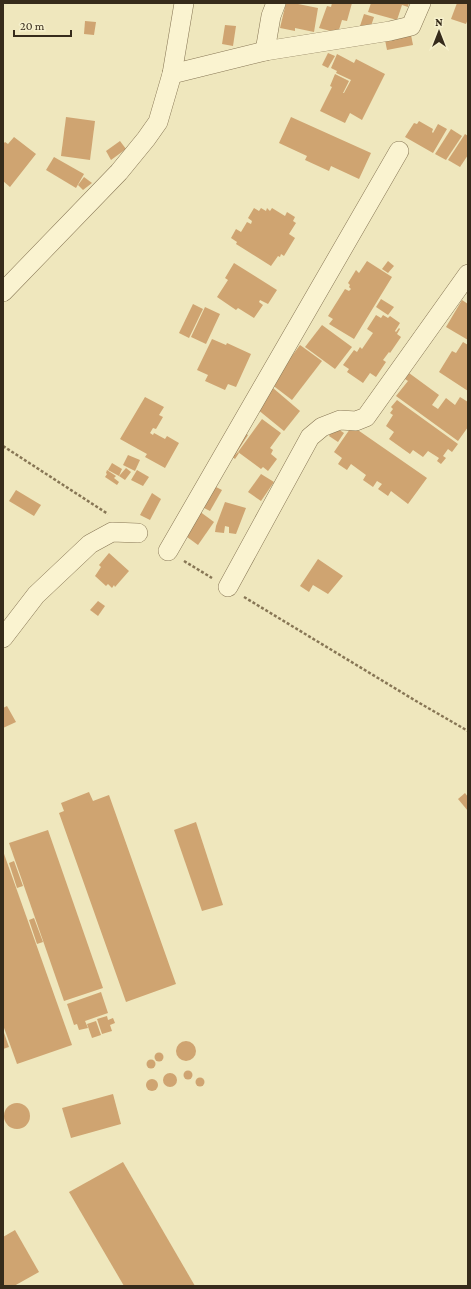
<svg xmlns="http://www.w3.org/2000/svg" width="471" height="1289" viewBox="0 0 471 1289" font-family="'Crimson Pro',serif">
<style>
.building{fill:#cfa471}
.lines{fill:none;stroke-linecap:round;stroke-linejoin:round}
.minor-casing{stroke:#877655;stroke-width:20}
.path{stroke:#877655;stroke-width:2.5;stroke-dasharray:3 2;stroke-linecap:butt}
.minor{stroke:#faf3d0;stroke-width:19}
</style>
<rect width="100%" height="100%" fill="#efe7bd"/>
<!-- building -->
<g class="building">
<path d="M286,3h7l25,5 -4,24 -19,-4v3l-15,-3z"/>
<path d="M332,3h20l-5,18 -5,-1 -4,13 -19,-5 8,-22 4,1z"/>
<path d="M371,3h38l-1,4 -6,-2 -5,15 -29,-8z"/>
<path d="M457,3h11v16l-2,5 -15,-5z"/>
<path d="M364,14l10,3 -4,12 -10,-3z"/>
<path d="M85,21l11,1 -2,13 -10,-1z"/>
<path d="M225,25l11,1 -3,20 -11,-2z"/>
<path d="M411,35l2,10 -26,5 -2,-10z"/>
<path d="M328,53l7,3 -7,12 -6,-3z"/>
<path d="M337,54l17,9 2,-4 29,15 -23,46 -12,-7 -5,10 -25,-12 12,-24 -2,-1 5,-12 14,7 -6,12h1l7,-13 -15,-7 1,-2 -6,-3z"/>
<path d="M66,117l29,4 -5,39 -29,-4z"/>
<path d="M291,117l80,36 -12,26 -28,-13 -2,5 -24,-11 2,-4 -28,-13z"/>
<path d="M419,121l14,8 -1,3 1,1 5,-9 9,5 -14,24 -28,-16 9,-14 3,1z"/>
<path d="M451,129l11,7 -16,24 -11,-6z"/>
<path d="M465,134l3,2v19l-8,12 -12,-7z"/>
<path d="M14,137l22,17 -26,33 -7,-6v-37l2,-2 3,2z"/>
<path d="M120,141l6,8 -15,11 -5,-9z"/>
<path d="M54,157l30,17 -8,14 -30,-18z"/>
<path d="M84,177l8,6 -9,7 -5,-5z"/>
<path d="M254,208l5,3 2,-3 5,3 1,-3 3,3 2,-3 13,8 2,-4 8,5 -2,4 3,2 -7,11 6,4 -11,18 -3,-2 -1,3 -2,-1 -7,10 -35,-22 1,-2 -6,-4 5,-9 5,3 6,-10 4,2 1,-3 -4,-3z"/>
<path d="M367,261l25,16 -38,62 -25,-15 4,-5 -5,-3 17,-27 4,2 2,-2 -2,-2 1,-2 -2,-2 8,-13 3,3z"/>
<path d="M388,261l6,5 -6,7 -6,-4z"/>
<path d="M234,263l43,27 -9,14 -8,-4 -1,2 4,3 -9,13 -16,-10 -2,2 -19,-13 11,-17 -3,-2z"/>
<path d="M381,299l13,8 -6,8 -12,-8z"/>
<path d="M462,300l6,4v36l-22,-13z"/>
<path d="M193,304l10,5 -14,29 -10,-5z"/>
<path d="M205,307l15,7 -14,30 -15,-7z"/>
<path d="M376,315l5,3 2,-3 5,3 2,-2 10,7 -5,8 1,1 3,-4 1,1 -3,5 4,3 -11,16 -1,-1 -6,8 3,2 -10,15 -6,-4 -7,10 -16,-11 2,-3 -6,-4 11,-15 3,2 3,-5 2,2 11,-16 -6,-4z"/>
<path d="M322,325l30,22 -17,22 -30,-22z"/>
<path d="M212,339l14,6 1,-2 24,11 -15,33 -8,-3 -3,6 -20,-9 3,-6 -11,-5z"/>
<path d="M463,342l5,3v46l-29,-19 13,-21 4,2z"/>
<path d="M300,345l22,16 -30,39 -21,-16z"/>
<path d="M409,373l30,22 -7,10 6,4 8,-11 9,7 5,-8 8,5v25l-10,14 -62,-45 12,-15 -3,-2z"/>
<path d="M273,388l27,23 -16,20 -27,-22z"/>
<path d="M145,397l19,10 -5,8 4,2 -7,12 -3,-1 -3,5 3,2 1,-2 11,6 2,-3 12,7 -14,25 -20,-11 2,-3 -27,-15z"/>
<path d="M397,400l61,44 -6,8 -4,-3 -5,7 3,2 -5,6 -4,-3 2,-3 -11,-7 -5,6 -10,-7 -3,4 -21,-15 5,-7 -8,-6 7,-11 -3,-2 3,-4 -2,-2z"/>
<path d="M262,419l19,14 -11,15 3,2 -2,4 6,5 -9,12 -5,-4 -2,2 -23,-17z"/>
<path d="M352,426l75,52 -19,26 -17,-13 -3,5 -10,-7 4,-5 -5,-3 -4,6 -10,-7 3,-5 -15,-11 -4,6 -9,-6 4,-6 -8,-6z"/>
<path d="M335,427l9,6 -6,9 -9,-6z"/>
<path d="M242,431l6,4 -13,20 3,-3 1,1 -4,6 -8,-6z"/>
<path d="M128,455l12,5 -5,11 -12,-6z"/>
<path d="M112,463l10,6 -3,7 -11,-6z"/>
<path d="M126,468l5,4 -6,8 -6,-4z"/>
<path d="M107,470l9,6 -2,2 5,4 -2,3 -12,-8 2,-3 -1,-1z"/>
<path d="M137,470l12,7 -6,9 -12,-6z"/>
<path d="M261,474l13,8 -13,19 -13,-9z"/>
<path d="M212,485l10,5 -12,21 -10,-5z"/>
<path d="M16,490l25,15 -7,11 -25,-15z"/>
<path d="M152,493l9,6 -11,21 -10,-5z"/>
<path d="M225,502l21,6 -10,26 -7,-1v-6l-4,-1 -1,7 -9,-1 1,-6z"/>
<path d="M199,511l15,11 -16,23 -15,-11z"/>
<path d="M109,553l20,18 -14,16 -1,-2 -2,3 -4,-4 -2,2 -11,-10 6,-9 -2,-2z"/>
<path d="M318,559l25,17 -15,18 -15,-9 -4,7 -9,-6z"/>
<path d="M98,601l7,5 -7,10 -8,-6z"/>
<path d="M7,706l9,16 -13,6v-20z"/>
<path d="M89,792l4,9 16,-6 67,189 -50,18 -67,-189 5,-2 -3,-8z"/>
<path d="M465,793l3,4v14l-10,-12z"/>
<path d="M196,822l27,83 -21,6 -28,-81z"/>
<path d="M48,830l55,158 -39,13 -55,-158z"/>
<path d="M3,851l69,194 -55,19 -14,-39z"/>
<path d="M14,861l9,25 -6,2 -8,-25z"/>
<path d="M34,918l9,24 -6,2 -8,-24z"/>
<path d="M101,992l7,21 -23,8 3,7 -9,2 -2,-6 -3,1 -7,-21z"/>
<path d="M107,1016l1,4 5,-2 2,5 -5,2 2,6 -10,3 -5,-15z"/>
<path d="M96,1021l5,14 -9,3 -5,-14z"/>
<path d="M3,1030l6,17 -6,2z"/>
<circle cx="186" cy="1051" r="10"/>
<circle cx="159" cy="1057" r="4.5"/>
<circle cx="151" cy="1064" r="4.5"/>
<circle cx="188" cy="1075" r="4.5"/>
<circle cx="170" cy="1080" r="7"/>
<circle cx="200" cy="1082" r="4.5"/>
<circle cx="152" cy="1085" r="6"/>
<path d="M113,1094l8,30 -50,14 -9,-30z"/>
<circle cx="17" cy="1116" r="13"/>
<path d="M123,1162l72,124h-71l-55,-94z"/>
<path d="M15,1230l24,42 -25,14h-11v-49z"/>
</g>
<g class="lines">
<!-- minor casing -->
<g class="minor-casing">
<g id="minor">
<path d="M265,51l6,-35 5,-13"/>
<path d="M172,74l93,-23 125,-20 21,-5 10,-23"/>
<path d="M3,292l116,-120 27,-33 12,-17 14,-48 12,-71"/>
<path d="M168,551l231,-400"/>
<path d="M228,587l82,-150 12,-10 18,-7 16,1 10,-4 102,-143"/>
<path d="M3,638l33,-43 54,-51 22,-12 26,1"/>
</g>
</g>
<!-- path -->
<g class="path">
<path d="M3,446l105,68"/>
<path d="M184,561l28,17"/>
<path d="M244,597l172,104 52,30"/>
</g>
<!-- minor -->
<use href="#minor" class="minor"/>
</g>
<!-- border -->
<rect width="471" height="1289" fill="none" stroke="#362b1b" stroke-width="8"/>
<!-- north arrow -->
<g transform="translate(439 32)" stroke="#f6f0cc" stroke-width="3" paint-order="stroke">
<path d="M0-3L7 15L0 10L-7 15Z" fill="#362b1b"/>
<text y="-6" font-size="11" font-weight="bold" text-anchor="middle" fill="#362b1b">N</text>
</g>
<!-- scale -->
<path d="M14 30v6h57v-6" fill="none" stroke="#362b1b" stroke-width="2"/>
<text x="20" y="30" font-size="12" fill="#362b1b" stroke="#f6f0cc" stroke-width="3" paint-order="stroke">20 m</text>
</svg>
